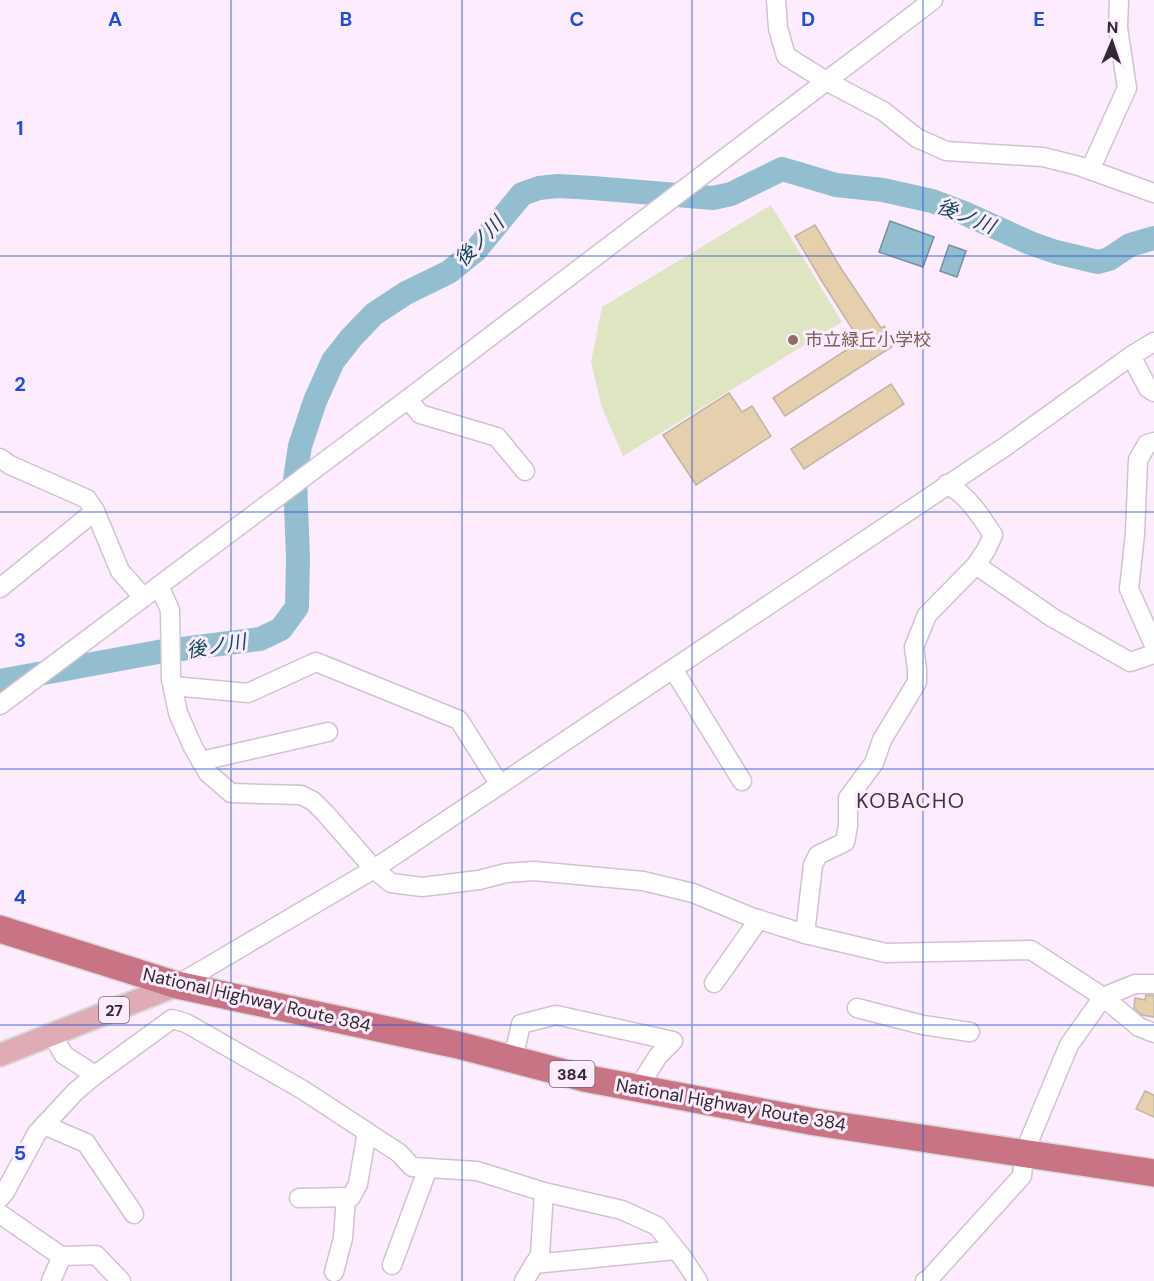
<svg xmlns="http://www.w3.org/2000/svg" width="1154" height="1281" viewBox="0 0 1154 1281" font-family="'DM Sans','Noto Sans JP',sans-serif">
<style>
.green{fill:#dfe5c2}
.water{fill:#93bed0;stroke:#7692a0;stroke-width:1.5}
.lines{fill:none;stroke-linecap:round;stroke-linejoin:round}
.river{stroke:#93bed0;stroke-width:24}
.building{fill:#e6cfad;stroke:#c0b4a2;stroke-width:1.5}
.minor-casing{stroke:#d1c2d2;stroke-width:21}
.major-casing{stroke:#dad9da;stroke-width:26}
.highway-casing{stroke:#dad9da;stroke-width:30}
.minor{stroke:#fff;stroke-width:18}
.major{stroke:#dfacb6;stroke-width:22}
.highway{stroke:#c97485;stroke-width:27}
.grid{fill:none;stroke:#1d4ed8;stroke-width:1.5;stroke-opacity:0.55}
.education-dot{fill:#8d6e63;stroke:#fcecfd;stroke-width:2}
.labels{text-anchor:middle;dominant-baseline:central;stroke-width:6;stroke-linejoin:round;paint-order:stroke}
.shield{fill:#fcecfd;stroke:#6e656e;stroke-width:1.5}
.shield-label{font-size:16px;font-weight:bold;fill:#312b31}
.education-label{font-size:18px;fill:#785e54;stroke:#fcecfd;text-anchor:start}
.street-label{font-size:18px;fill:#312b31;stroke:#fcecfd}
.water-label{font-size:20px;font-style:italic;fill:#0d495c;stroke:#fcecfd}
.quarter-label{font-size:21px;letter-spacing:1.5px;fill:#3f323f;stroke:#fcecfd}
.grid-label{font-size:20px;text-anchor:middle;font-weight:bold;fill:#1d4ed8;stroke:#fcecfd;stroke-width:6;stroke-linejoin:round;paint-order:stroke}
</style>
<rect width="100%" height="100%" fill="#fcecfd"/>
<!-- green -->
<path class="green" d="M771,205l71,117 -219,134 -22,-51 -10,-43 11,-55z"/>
<!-- water -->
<g class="water">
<path d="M890,221l44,16 -11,30 -44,-15z"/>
<path d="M949,245l17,6 -9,26 -17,-6z"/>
</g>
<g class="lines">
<!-- river -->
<path class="river" d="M0,681l158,-29 102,-13 21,-10 16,-22 1,-49 -3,-79 5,-33 15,-45 18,-40 18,-23 23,-24 32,-21 43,-21 26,-21 47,-57 17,-6 19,-2 35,2 120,10 18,-4 51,-25 54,16 47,5 49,11 32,12 66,30 26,9 42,10 11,-3 21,-14 24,-7"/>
</g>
<!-- building -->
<g class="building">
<path d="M815,225l27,45 39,58 3,-2 12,18 -111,72 -12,-18 87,-57 -37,-58 -28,-47z"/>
<path d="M891,384l13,20 -100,65 -13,-20z"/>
<path d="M729,393l13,19 10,-6 19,30 -75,49 -33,-50z"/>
<path d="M1146,995h8v22l-12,-2 -8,-7 1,-10 10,2z"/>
<path d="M1145,1091l9,4v22l-18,-8z"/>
</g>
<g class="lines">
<!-- minor casing -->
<g class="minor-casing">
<g id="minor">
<path d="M776,0l2,28 8,28 40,25 57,30 34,27 29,13 97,6 36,9 75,27"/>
<path d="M1090,170l37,-82 -9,-60 1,-28"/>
<path d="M1131,356l17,32 6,4"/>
<path d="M408,399l12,15 77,23 28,34"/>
<path d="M1154,442l-7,2 -9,16 -3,74 -6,55 25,56"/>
<path d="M0,458l10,7 77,34 8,12 25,60 23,26"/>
<path d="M976,565l77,53 77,44 24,-8"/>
<path d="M159,586l11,24 1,69 7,34 15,34 15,26 23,20 70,2 12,6 12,12 49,56 17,14 31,4 57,-7 27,-7 28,-2 109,10 50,12 58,24 54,17 81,19 145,-3 72,47 36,30 15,6"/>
<path d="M0,588l95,-77"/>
<path d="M673,669l69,112"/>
<path d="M173,686l75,7 68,-31 143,58 41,65"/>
<path d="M0,705l408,-306 525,-399"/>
<path d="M201,761l127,-29"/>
<path d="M805,934l8,-69 5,-10 27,-13 3,-16v-28l26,-35 8,-23 35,-58v-13l-3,-22 13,-32 49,-50 10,-15 7,-15c-13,-20 -25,-39 -46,-51"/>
<path d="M714,983l45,-64"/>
<path d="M177,985l197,-116 632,-423 125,-90 23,-14"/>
<path d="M857,1008l66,17 47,7"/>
<path d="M52,1035l12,20 31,20"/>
<path d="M513,1059l8,-35 35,-9 117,26 -15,15 -20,32"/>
<path d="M44,1125l42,18 48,71"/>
<path d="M0,1198l5,-6 32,-59 38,-41 20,-17 77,-56 14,4 117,67 96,63 13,14 65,4 67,21 78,18 35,16 25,31 16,24"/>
<path d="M299,1198l52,-1 7,-13 9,-52"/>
<path d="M0,1214l61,42 35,-1 25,26"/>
<path d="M534,1264l142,-14"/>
<path d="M392,1265l36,-97"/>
<path d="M334,1272l9,-34 3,-41"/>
<path d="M51,1281l11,-25"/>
<path d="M524,1281l16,-26 4,-63"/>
<path d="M925,1281h2l95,-105 2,-23 45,-108 34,-48 32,-13h19"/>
</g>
</g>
<!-- major casing -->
<g class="major-casing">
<path id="major" d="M0,1055l177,-70"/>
</g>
<!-- highway casing -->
<g class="highway-casing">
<path id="highway" d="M0,929l177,56 281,60 126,33 231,44 339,51"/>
</g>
<!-- minor -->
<use href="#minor" class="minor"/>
<!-- major -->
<use href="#major" class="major"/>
<!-- highway -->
<use href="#highway" class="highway"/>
</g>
<!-- grid -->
<path class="grid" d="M231,0v1281M462,0v1281M692,0v1281M923,0v1281M0,256h1154M0,512h1154M0,769h1154M0,1025h1154"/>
<!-- markers -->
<circle class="education-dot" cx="793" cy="340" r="6"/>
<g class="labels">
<!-- shield labels -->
<g class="shield">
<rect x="99" y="997" width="30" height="26" rx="4.5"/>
<rect x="549.5" y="1061" width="45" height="26" rx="4.5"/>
</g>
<g class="shield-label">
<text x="114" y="1010">27</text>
<text x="572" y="1074">384</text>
</g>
<!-- education labels -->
<g class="education-label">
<text x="805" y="340">市立緑丘小学校</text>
</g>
<!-- street labels -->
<g class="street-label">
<text transform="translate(257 1000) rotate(13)">National Highway Route 384</text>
<text transform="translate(731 1105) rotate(10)">National Highway Route 384</text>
</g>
<!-- water labels -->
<g class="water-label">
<text transform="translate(966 216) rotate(22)">後ノ川</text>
<text transform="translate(479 241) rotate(-46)">後ノ川</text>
<text transform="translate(216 646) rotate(-9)">後ノ川</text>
</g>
<!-- quarter labels -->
<g class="quarter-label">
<text x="911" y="801">KOBACHO</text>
</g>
</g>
<g class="grid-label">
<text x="115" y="26">A</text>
<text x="346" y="26">B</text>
<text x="577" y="26">C</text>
<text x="808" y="26">D</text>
<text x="1039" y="26">E</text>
<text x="20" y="135">1</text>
<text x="20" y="391">2</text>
<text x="20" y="647">3</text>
<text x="20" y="904">4</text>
<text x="20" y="1160">5</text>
</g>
<!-- north arrow -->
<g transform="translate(1112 42) rotate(2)" stroke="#fcecfd" stroke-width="4.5" paint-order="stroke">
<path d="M0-4.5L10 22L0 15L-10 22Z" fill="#312b31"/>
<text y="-9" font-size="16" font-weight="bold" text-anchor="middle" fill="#312b31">N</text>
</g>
</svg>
